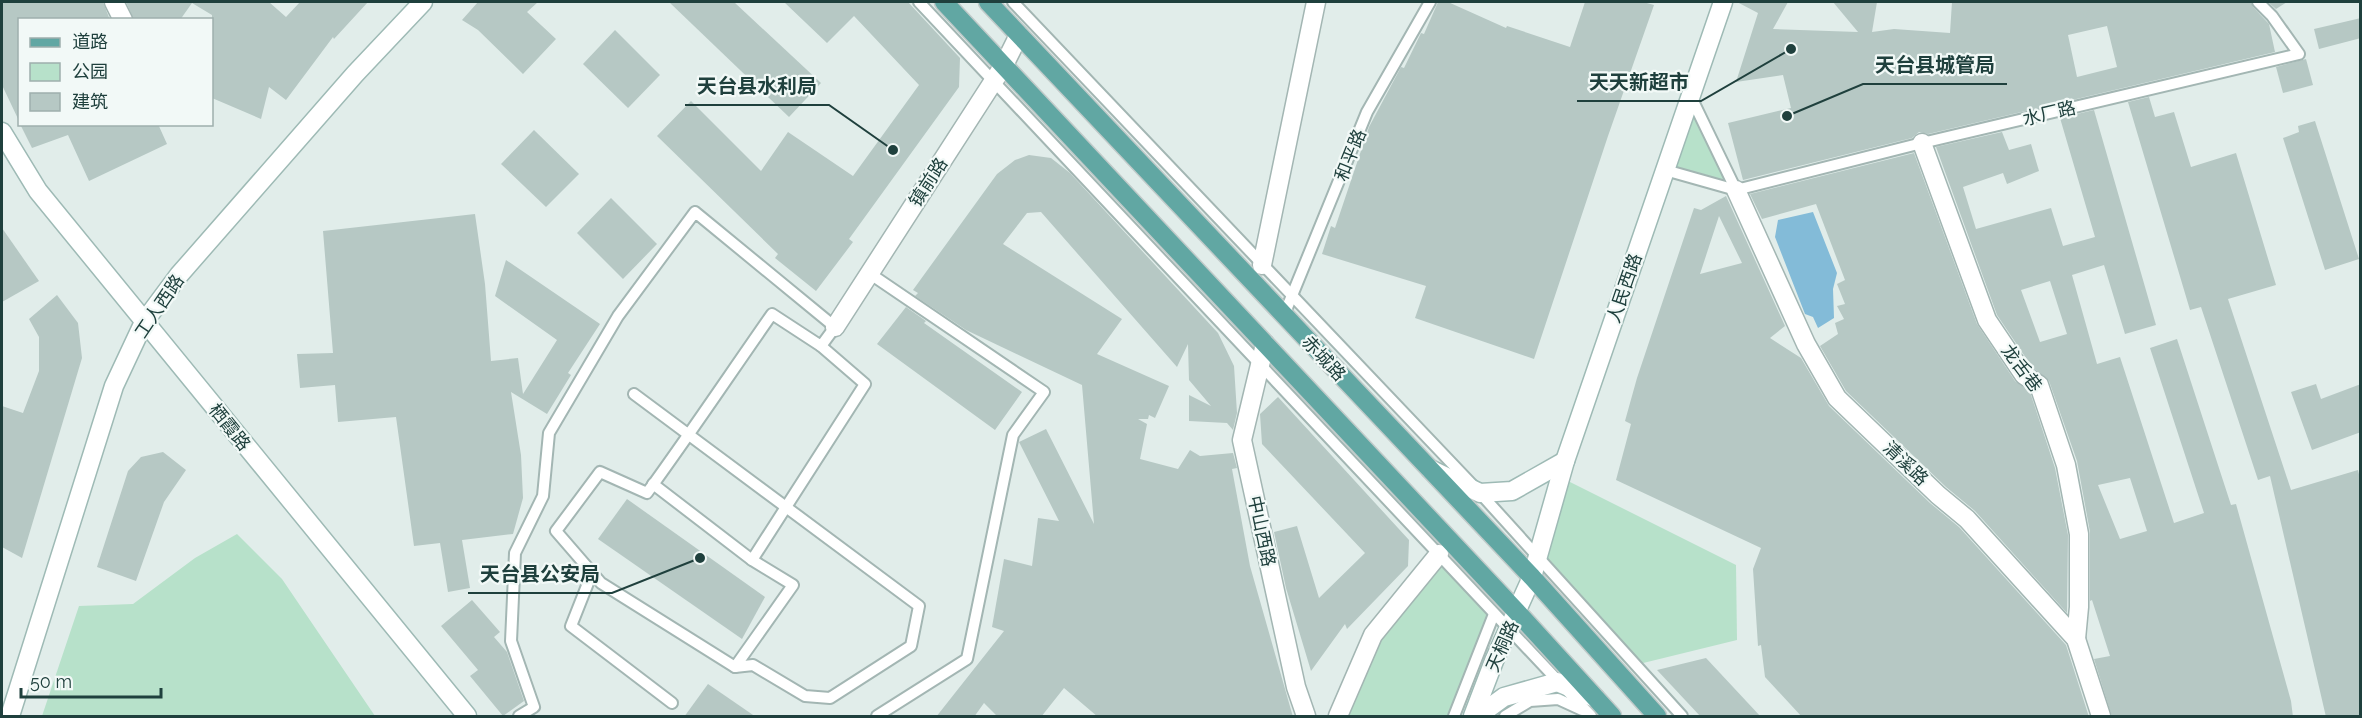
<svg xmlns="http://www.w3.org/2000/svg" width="2362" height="718" viewBox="0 0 2362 718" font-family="Raleway,'Noto Sans SC',sans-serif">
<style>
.green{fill:#b7e1ca}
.water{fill:#83bbd8}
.building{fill:#b6c8c4;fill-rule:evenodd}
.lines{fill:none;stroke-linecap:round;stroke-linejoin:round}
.lane-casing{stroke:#a3b6b3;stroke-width:14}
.street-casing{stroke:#a3b6b3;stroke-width:21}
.secondary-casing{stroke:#9ebab5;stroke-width:21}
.primary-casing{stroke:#c0cac9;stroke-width:21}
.lane{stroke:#fff;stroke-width:10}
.street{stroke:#fff;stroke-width:18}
.secondary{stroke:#fff;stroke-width:18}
.primary{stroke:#61a7a3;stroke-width:18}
.labels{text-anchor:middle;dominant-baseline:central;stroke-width:4.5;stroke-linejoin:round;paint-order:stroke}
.street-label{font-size:18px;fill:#1f403d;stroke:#f2f9f7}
.leader{fill:none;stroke:#1f403d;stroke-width:2}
.callout-dot{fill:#1f403d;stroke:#f2f9f7;stroke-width:2}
.callout-label{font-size:20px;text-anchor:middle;font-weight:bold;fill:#1f403d;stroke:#f2f9f7;stroke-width:4.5;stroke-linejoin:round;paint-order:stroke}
</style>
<rect width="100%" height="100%" fill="#e1edea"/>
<!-- green -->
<g class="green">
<path d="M1690,97l46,93 -71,-20z"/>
<path d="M1560,477l176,88 1,75 -102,25 -97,-109z"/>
<path d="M237,534l45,45 93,137h-333l37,-110 54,-2 62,-46z"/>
<path d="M1439,554l55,60 -40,102h-116l35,-81z"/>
</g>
<!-- water -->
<path class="water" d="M1813,212l24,61 -4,16 1,29 -16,10 -5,-11 -8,-3 -30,-77 3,-17z"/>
<!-- building -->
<g class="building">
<path d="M2,2h101l7,18h-90v103l-18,-38z"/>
<path d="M126,2h143l17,15 14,-15h68l-34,37 -1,-2 -47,63 -17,-13 -8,32 -49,-21v-83l-20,-12 -12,17h-46z"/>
<path d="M478,2h60l-11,10 29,27 -33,35 -45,-44 -16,-10z"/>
<path d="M669,2h65l87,81 -32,34z"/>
<path d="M784,2h124l52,56 -1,29 -110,152 4,3 -37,49 -41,-33 3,-4 -121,-118 34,-35 70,70 27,-39 65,44 66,-91 -65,-69 -27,27z"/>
<path d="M1438,2h10l58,26 1,-2 63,21 15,-45h58l11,3 -46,131 -74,223 -119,-41 11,-32 -104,-32 9,-28 4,2 34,-101 32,-60 3,1 17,-35 3,1z"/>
<path d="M1737,2h51l-15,27 85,3 -25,-30h44l-5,30 22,-3 56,4 2,-31h299l2,5 16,17 6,28 -347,82 -9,-2 -7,6 -169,42 -15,-57 63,-15 -8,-33 -47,7 22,-69zM2107,26l10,41 -40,10 -9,-42z"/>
<path d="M2268,2h19l-11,7z"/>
<path d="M2361,18v20l-42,11 -5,-20z"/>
<path d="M615,30l45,45 -32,33 -45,-44z"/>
<path d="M2306,59l7,26 -30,8 -7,-26z"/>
<path d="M2149,97l6,20 19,-5 17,55 45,-14 40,132 -48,14 63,191 67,-20 3,13v234h-35l-56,-241 -12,4 -57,-173 -11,3 -62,-208z"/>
<path d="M2094,110l62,215 -31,9 -21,-69 -32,10 25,89 23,-7 54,166 30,-10 -54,-165 27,-9 54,166 5,-1 55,197 2,16h-181l-18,-58 16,-3 -18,-56 -2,1v-69l-13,-71 -28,-80 -17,-14 -35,-52 -61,-168 66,-15 7,18 22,-6 8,27 -32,13 -4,-11 -40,14 13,42 75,-21 12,38 32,-9 -35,-119zM2050,281l17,53 -27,8 -19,-52zM2130,478l17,53 -27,8 -22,-54z"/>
<path d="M2315,121l44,138 -34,11 -42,-132 16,-6 -1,-6z"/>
<path d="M20,124h138l9,20 -78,37 -21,-46 -36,13z"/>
<path d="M534,130l45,44 -33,33 -45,-43z"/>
<path d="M1914,153l63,171 38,57 15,11 25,76 13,67 -1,78 -92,-102 -29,-24 -100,-96 -26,-45 18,-12 -3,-11 9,-4 -7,-13 8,-2 -8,-20 8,-4 -29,-76 -54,15 -12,-25z"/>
<path d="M1029,155l22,3 19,15 148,160 16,33 3,47 -1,4 -3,-4 3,4 -3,13 -6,-7 -38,-2v-26l22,11 -22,-26 -1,-36 -11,23 -136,-155 -14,1 -24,31 119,75 -25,35 72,32 -14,32 -6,-3 -1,4h-10l9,5 -7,35 38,10 12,-19 10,6 33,-3 4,15 -5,1 18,97 43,151h-195l-34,-29 -23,29h-43l-14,-14 -10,14h-38l68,-86 -12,-4 12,-68 28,7 6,-48 21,3 -40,-79 27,-13 48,95 -12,-139 -116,-55 -51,-34 3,-3 -5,-3 84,-116 18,-14z"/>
<path d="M1726,196l59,130 -15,12 31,20 28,48 101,97 29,24 107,118 23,72h-287l-37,-40 -4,-32 -3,1 -5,-77 8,-21 -145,-68 15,-56 -6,-3 12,-43 57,-170 7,2zM1719,216l23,47 -42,11z"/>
<path d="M611,198l46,46 -34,35 -46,-46z"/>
<path d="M475,214l10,70 6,77 27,-3 5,36 34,-54 -62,-44 11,-36 94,64 -32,49 3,2 -24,39 -36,-22 10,63 2,43 -10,36 -51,6 8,48 -22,4 -8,-49 -26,3 -18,-129 -58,5 -3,-37 -35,3 -3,-34 36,-1 -10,-122z"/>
<path d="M2,228l37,53 -37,21z"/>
<path d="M57,295l21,28 4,35 -60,200 -20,-11v-141l21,7 16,-42v-34l-10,-18z"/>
<path d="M906,307l20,14 -2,2 98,69 -27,38 -118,-86z"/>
<path d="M2316,384l5,15 40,-15v48l-49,18 -21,-58z"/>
<path d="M1278,397l131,143 -1,26 -61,63 -2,-5 -34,47 -25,-83 -12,-56 23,-6 22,72 46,-45 -103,-109 -2,-30z"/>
<path d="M163,452l23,18 -22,32 -28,79 -39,-14 31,-96 13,-14z"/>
<path d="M627,499l138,98 -23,42 -144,-100z"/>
<path d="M472,600l28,32 -6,5 13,15 17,49 -21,15 -33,-40 8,-6 -37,-44z"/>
<path d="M1706,658l55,59h-60l-44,-47z"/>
<path d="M708,684l48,33h-72z"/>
</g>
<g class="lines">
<!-- lane casing -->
<g class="lane-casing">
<g id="lane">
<path d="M919,2l672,714"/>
<path d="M1013,2l467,491 202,223"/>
<path d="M1691,97l45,93"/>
<path d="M1665,170l71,20 186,-47 377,-89 -27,-38 -14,-14"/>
<path d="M869,273l175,119 -31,43 -46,224 -90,57"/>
<path d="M1284,315l83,-203 63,-110"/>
<path d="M653,484l99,76 113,-176 -44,-38"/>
<path d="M592,573l-21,53 101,77"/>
<path d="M735,667l58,-82 -41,-25"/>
<path d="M519,716l15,-9 -23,-66 4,-88 28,-57 6,-63 69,-117 77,-104 140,115 -14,19 -49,-32c-42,60 -82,120 -125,179l-47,-21 -44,59 45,52 134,84 18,-2 52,31 25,2 81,-52 8,-40 -285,-212"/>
<path d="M1454,716l40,-102"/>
<path d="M1505,716l25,-15 28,-2 24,11"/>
</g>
</g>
<!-- street casing -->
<g class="street-casing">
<g id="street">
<path d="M114,2l9,18"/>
<path d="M1922,143l65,177 37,55 15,10 27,80 13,69v73l-3,32"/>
<path d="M1736,190l70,154 31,54 101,97 29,24 109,120 25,77"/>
<path d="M1262,265l54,-263"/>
<path d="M835,327l169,-262 15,-30"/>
<path d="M1265,344l-23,96 54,247 10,29"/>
<path d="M1338,716l35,-81 66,-81"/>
</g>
</g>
<!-- secondary casing -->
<g class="secondary-casing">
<g id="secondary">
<path d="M2,132l36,59 429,525"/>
<path d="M1430,469l50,24 32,-2 53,-30"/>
<path d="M10,716l104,-330 30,-64 35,-47 176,-201 68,-72"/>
<path d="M1473,716l21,-55 38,-84 33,-116 158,-459"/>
<path d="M1478,716l26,-19 53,-15 38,16"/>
</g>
</g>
<!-- primary casing -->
<g class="primary-casing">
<g id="primary">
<path d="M944,2l573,610 95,104"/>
<path d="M988,2l544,575 125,139"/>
</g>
</g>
<!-- lane -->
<use href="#lane" class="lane"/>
<!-- street -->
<use href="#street" class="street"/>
<!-- secondary -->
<use href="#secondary" class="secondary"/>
<!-- primary -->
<use href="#primary" class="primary"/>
</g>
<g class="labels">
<!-- street labels -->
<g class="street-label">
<text transform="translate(2049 113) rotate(-13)">水厂路</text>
<text transform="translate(1350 155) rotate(-68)">和平路</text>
<text transform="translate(928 182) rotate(-57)">镇前路</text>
<text transform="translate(1624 288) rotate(-71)">人民西路</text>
<text transform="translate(159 306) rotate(-56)">工人西路</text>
<text transform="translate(1324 358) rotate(47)">赤城路</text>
<text transform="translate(2022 368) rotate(53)">龙舌巷</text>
<text transform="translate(230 427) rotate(51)">栖霞路</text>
<text transform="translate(1906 463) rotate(44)">清溪路</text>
<text transform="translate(1262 531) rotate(78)">中山西路</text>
<text transform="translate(1502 646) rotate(-66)">天桐路</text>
</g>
</g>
<!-- callouts -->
<path class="leader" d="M1787 116L1863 84H2007M1791 49L1701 101H1577M893 150L829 105H685M700 558L612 593H468"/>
<g class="callout-dot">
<circle cx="1787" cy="116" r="6"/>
<circle cx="1791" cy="49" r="6"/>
<circle cx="893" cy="150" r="6"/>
<circle cx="700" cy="558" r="6"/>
</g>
<g class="callout-label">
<text x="1935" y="72">天台县城管局</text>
<text x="1639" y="89">天天新超市</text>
<text x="757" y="93">天台县水利局</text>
<text x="540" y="581">天台县公安局</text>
</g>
<!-- border -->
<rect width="2362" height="718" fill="none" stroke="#1f403d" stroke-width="6"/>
<!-- legend -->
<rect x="18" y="18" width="195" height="108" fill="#f2f9f7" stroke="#9eafad" stroke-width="1.5"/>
<rect x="30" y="38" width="30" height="9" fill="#61a7a3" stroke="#9eafad" stroke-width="1.5"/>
<text x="72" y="48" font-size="18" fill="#1f403d">道路</text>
<rect x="30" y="63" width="30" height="18" fill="#b7e1ca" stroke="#9eafad" stroke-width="1.5"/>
<text x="72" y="78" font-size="18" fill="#1f403d">公园</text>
<rect x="30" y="93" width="30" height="18" fill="#b6c8c4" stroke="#9eafad" stroke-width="1.5"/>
<text x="72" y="108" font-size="18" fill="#1f403d">建筑</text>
<!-- scale -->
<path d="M21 688v9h140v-9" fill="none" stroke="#1f403d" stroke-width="3"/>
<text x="30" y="688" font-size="18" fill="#1f403d" stroke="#f2f9f7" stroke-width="4.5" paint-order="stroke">50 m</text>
</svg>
